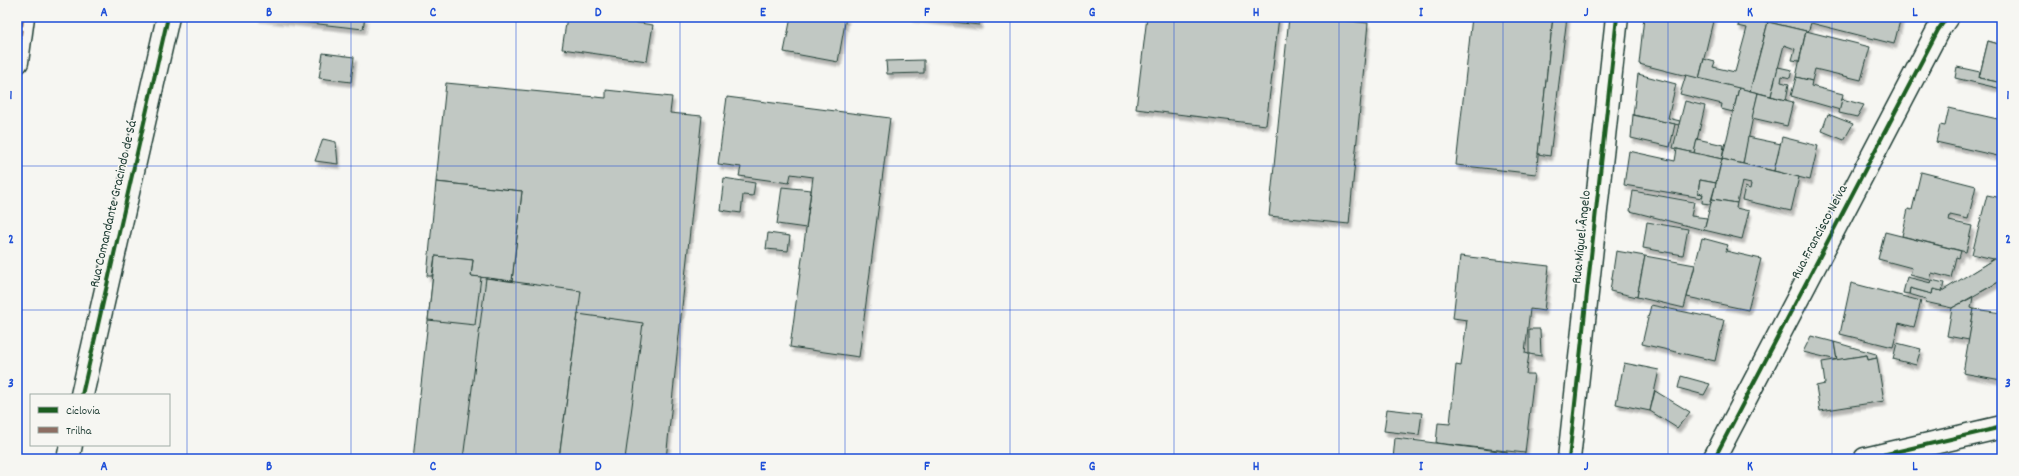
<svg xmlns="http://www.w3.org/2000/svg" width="2019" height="476" viewBox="0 0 2019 476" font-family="Dekko,sans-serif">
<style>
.building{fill:#c1c8c3;stroke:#1f3d34;filter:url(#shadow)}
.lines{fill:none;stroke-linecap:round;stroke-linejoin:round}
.minor-casing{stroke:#1f3d34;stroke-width:25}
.minor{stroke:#f6f6f2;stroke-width:22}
.quiet{stroke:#8d6e63;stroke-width:3;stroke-dasharray:6 3;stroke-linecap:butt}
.cycleway-casing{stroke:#f6f6f2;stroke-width:6}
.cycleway{stroke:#1b5e20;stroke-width:4}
.grid{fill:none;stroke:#1d4ed8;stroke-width:1;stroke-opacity:0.55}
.labels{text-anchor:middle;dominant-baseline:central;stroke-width:3;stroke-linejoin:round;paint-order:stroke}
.street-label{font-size:14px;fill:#1f3d34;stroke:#f6f6f2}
.neatline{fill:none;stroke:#1d4ed8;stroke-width:1.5}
.grid-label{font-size:13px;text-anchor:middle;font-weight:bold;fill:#1d4ed8}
</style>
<defs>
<filter id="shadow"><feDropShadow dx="2.5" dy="4.5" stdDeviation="1" flood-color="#0004"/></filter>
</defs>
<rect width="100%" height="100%" fill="#f6f6f2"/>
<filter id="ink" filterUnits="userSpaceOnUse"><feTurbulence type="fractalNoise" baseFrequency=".025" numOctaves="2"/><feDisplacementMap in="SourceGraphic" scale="8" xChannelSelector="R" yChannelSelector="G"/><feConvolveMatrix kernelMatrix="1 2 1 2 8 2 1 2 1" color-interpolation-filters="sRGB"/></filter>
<g filter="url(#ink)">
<!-- building -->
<g class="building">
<path d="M257,17h108l-2,12z"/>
<path d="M567,17h32l54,8 -6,36 -85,-12z"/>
<path d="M791,17h55l-8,45 -54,-10z"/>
<path d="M910,17h70l-1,8z"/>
<path d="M1147,17h132l-13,108 -130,-16z"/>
<path d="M1289,17h24l55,6 -19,201 -80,-8z"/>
<path d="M1472,17h81l-17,157 -80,-9z"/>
<path d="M1553,17h14l-17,139 -12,-2z"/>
<path d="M1644,17h70l-15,62 -60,-15z"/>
<path d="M1740,17l28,5 -18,69 -51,-12 5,-20 11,3 -2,5 22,5 12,-44 -9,-2z"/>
<path d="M1748,17h21l-1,5z"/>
<path d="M1769,17h132l-7,27 -83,-21 -3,9 -2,-1 -38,-9z"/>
<path d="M1768,22l38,9 -7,30 -7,-1 3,-11 -11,-4 -13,51 -21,-5z"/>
<path d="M1806,31l64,16 -9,33 -46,-11 -3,12 -16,-4z"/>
<path d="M1988,41l14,4v38l-23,-5z"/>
<path d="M1988,41l14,4v38l-23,-5z"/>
<path d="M323,53l31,4 -3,25 -32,-4z"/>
<path d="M924,60v13l-37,1 -1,-13z"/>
<path d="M1778,67l14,3 -2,8 -8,-2 -1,6 8,2 -3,16 -15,-4z"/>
<path d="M1957,67l23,5 -1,6 23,5v6l-47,-11z"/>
<path d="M1638,74l38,10 -8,34 12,3 -1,4 -46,-10z"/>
<path d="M1686,75l53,13 -6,24 -12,-3 1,-5 -42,-10z"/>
<path d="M1796,77l16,4 -1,5 32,8 -3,16 -49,-14z"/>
<path d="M446,83l160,15v-8l66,7 -2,16 32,3 -36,343h-253l22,-203 38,4 -2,16 41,5 10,-90 -86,-9z"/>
<path d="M1739,88l19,5 -15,71 -21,-5z"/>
<path d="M1758,93l35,9 -6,24 -35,-8z"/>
<path d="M727,97l163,21 -31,239 -69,-10 23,-170 -22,-3 -2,9 -50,-7 2,-9 -23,-3z"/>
<path d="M1842,99l22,6 -7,12 -18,-4z"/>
<path d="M1685,101l20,5 -11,47 -21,-5z"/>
<path d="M1949,108l53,12v37l-66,-15 4,-17 5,1z"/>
<path d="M1828,114l25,10 -9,16 -22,-9z"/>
<path d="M1633,115l42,9 -5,23 -39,-9z"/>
<path d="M1748,137l33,7 -7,27 -31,-7z"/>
<path d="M1782,137l36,9 -8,34 -36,-9z"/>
<path d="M323,139l13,3 2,22 -23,-3z"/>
<path d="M1697,139l27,6 -2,14 -28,-6z"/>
<path d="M1677,149l45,10 -6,24 -16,-3 -2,13 5,1 -1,4 -78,-13 5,-34 46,10z"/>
<path d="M1722,159l77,18 -8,34 -49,-11 3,-13 5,2 1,-5 -9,-2 -5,21 -25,-4z"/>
<path d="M1921,172l55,14 -8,33 -18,-4 -1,6 23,5 -6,26 -64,-16 6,-27 4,1z"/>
<path d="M724,178l31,5 -2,13 -10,-1 -2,18 -21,-3z"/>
<path d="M1700,180l16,3 -6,21 -8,-1 1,-9 -5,-1z"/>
<path d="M436,182l86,9 -10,90 -41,-5 2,-16 -38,-4 -3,20h-5z"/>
<path d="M782,187l29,3 -5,38 -29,-4z"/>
<path d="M1633,191l61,11 -3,14 16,2 -3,12 -74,-19z"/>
<path d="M1987,195l15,3v63l-30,-7z"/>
<path d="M1712,199l25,4 -1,5 13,3 -7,28 -38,-9z"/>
<path d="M1647,222l41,7 -5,26 -40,-7z"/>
<path d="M1885,232l76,19 -2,7 -3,-1 -5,21 -19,-5 -2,7 -20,-5 2,-7 -34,-9z"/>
<path d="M768,233l22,3 -2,15 -22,-2z"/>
<path d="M1702,238l26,7 -2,6 35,8 -13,51 -61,-13z"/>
<path d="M1616,251l29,5 -8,41 -27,-6z"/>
<path d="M435,256l38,4 -2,16 10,1 -6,48 -47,-5z"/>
<path d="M1460,256l89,10 -5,45 -14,-2 -5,44 4,1 -3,20h8l-9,79 -89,-10 2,-20 12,1 6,-59 5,1 6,-46 -14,-2z"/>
<path d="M1645,256l50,9 -11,43 -47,-11z"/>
<path d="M1994,259l8,2v19l-21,12 -11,-18z"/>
<path d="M1994,259l8,2v19l-50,28 -27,-6 1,-3 -17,-5 1,-6 22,6 1,-5 9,2z"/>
<path d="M1907,277l24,6 1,-3 12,3 -2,8 -9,-2 -1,5 -22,-6 -1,6 -6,-1z"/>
<path d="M486,278l95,13 -22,168h-96z"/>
<path d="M1851,283l70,18 -7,26 -15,-4 -6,24 -53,-13z"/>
<path d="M1973,297l-2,11 3,1 -5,31 -22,-4 5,-28z"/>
<path d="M1651,305l73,15 -9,41 -73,-17z"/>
<path d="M1974,309l28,4 -1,67 -38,-7z"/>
<path d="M578,314l65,9 -18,136h-66z"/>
<path d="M1529,329h11l1,27 -12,-2z"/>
<path d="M1811,336l23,6 3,18 -34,-8z"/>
<path d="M1834,342l42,12 1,4 -9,2 -1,-5 -30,5z"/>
<path d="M1897,343l24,6 -5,16 -23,-6z"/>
<path d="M1867,355l1,5 9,-2 7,43 -64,10 -4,-25 9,-2 -3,-22z"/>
<path d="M1624,363l35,7 -9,41 -34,-7z"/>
<path d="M1681,376l29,8 -6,11 -26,-7z"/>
<path d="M1655,391l35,21 -13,16 -27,-17z"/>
<path d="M1387,409l35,4 -3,22 -35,-4z"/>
<path d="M1395,438l112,14v7h-114z"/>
</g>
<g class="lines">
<!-- minor casing -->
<g class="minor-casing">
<g id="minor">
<path d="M17,62l6,-45"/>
<path d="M82,395l86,-378"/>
<path d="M68,459l3,-14"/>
<path d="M1569,459l48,-442"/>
<path d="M1714,459l224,-429 9,-13"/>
<path d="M1865,459l137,-32"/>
</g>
</g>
<!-- minor -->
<use href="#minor" class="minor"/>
<!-- quiet -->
<path class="quiet" d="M17,62l6,-45"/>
<!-- cycleway casing -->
<g class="cycleway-casing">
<g id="cycleway">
<path d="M82,395l86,-378"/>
<path d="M1569,459l48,-442"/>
<path d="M1714,459l224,-429 9,-13"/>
<path d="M1865,459l137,-32"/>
</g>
</g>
<!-- cycleway -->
<use href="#cycleway" class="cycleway"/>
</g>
</g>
<!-- grid -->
<path class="grid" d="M187,17v442M351,17v442M516,17v442M680,17v442M845,17v442M1010,17v442M1174,17v442M1339,17v442M1503,17v442M1668,17v442M1832,17v442M17,166h1985M17,310h1985"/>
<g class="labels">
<!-- street labels -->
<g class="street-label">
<text transform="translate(114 204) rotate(-77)">Rua Comandante Gracindo de Sá</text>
<text transform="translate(1820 232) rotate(-62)">Rua Francisco Neiva</text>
<text transform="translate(1582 237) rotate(-84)">Rua Miguel Ângelo</text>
</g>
</g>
<!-- margin -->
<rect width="2019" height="476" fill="none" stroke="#f6f6f2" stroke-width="44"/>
<!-- legend -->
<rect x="30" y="394" width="140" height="52" fill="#f6f6f2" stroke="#a0aca6"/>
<rect x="38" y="407" width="20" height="6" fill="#1b5e20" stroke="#a0aca6"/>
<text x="66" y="414" font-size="12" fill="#1f3d34">Ciclovia</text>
<rect x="38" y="427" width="20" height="6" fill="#8d6e63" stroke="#a0aca6"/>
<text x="66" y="434" font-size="12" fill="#1f3d34">Trilha</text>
<rect x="22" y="22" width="1975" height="432" class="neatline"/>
<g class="grid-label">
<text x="104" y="16">A</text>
<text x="269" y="16">B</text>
<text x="433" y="16">C</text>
<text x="598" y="16">D</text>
<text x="763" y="16">E</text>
<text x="927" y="16">F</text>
<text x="1092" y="16">G</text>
<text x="1256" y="16">H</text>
<text x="1421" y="16">I</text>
<text x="1586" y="16">J</text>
<text x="1750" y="16">K</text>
<text x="1915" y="16">L</text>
<text x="11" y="99">1</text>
<text x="2008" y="99">1</text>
<text x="11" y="243">2</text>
<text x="2008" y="243">2</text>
<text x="11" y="387">3</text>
<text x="2008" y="387">3</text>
<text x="104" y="470">A</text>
<text x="269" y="470">B</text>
<text x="433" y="470">C</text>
<text x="598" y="470">D</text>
<text x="763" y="470">E</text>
<text x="927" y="470">F</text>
<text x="1092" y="470">G</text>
<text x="1256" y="470">H</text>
<text x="1421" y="470">I</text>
<text x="1586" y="470">J</text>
<text x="1750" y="470">K</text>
<text x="1915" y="470">L</text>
</g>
</svg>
